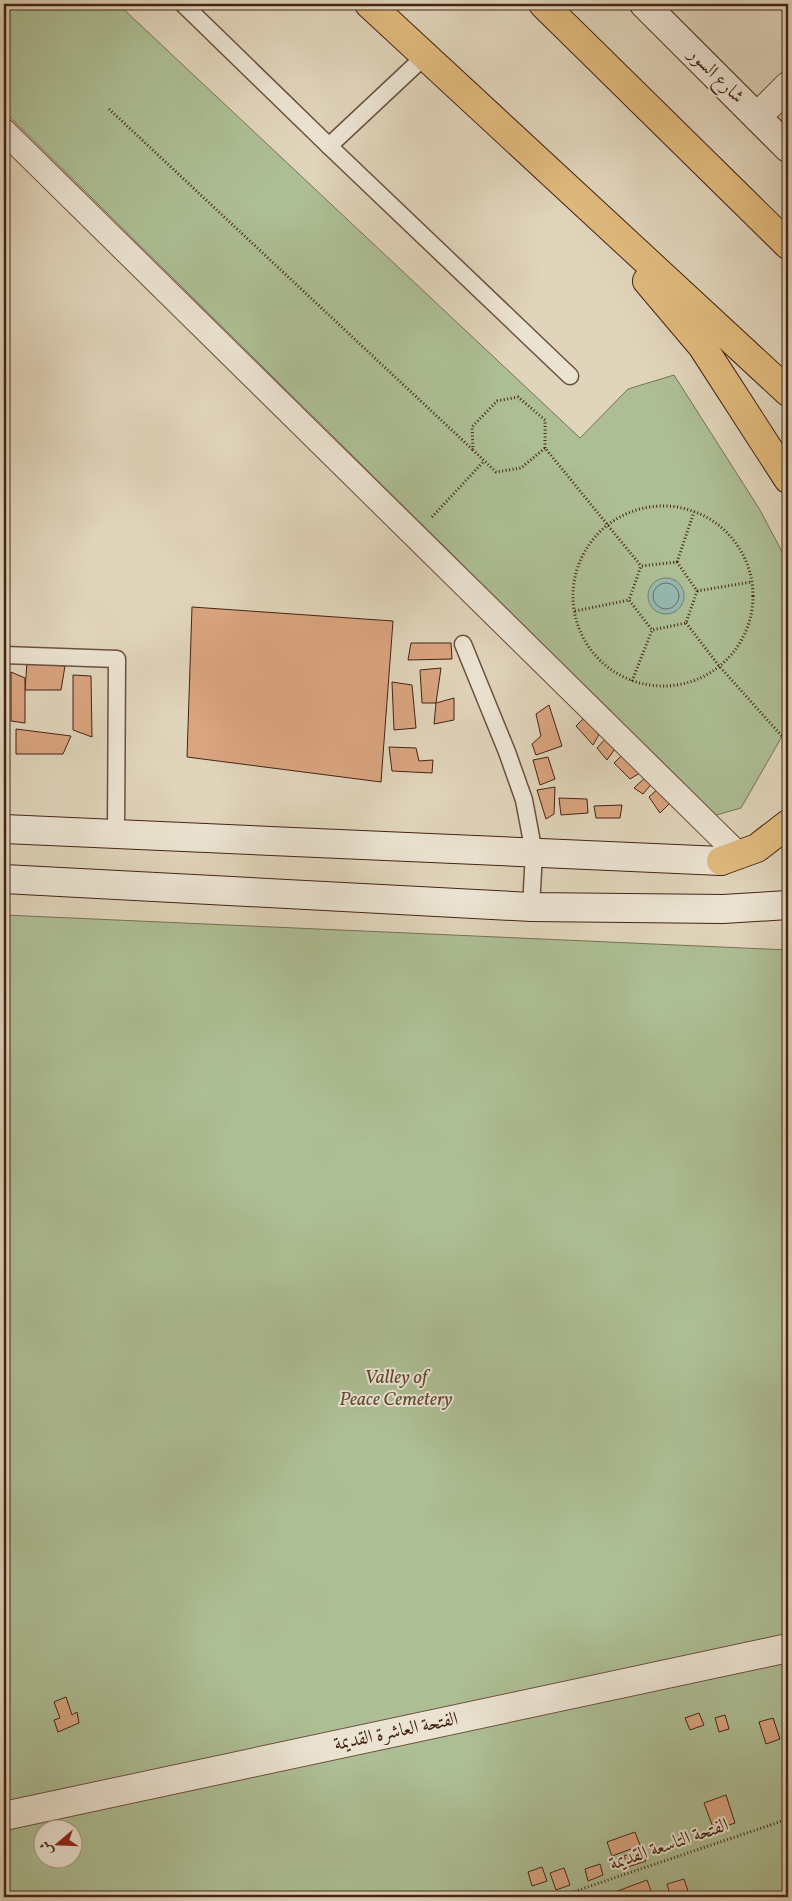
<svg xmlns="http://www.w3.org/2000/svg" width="792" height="1901" viewBox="0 0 792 1901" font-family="Vollkorn,Amiri,serif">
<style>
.green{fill:#adbe94;stroke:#797154;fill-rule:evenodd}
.water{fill:#94b8af;stroke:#747d71}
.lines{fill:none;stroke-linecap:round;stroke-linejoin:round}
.shore{stroke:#6c6e62;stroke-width:1}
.building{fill:#d9a47f;stroke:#452414}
.service-casing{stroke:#6c503e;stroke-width:19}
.pedestrian-casing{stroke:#6c503e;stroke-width:26}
.minor-casing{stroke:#6c503e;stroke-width:30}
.secondary-casing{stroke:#452414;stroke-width:30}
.trunk-casing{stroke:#452414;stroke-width:30}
.path{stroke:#452414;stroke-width:3;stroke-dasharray:1 2.5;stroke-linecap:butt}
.service{stroke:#ebe3d2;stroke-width:16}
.pedestrian{stroke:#ebe3d2;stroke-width:24}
.minor{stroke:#ebe3d2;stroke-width:28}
.secondary{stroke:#ebe3d2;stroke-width:28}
.trunk{stroke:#e0ba7d;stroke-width:28}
.labels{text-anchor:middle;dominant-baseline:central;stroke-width:4;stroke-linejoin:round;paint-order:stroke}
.street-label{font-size:19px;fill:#452414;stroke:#ebe3d2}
.park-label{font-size:19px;font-style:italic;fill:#5f4a34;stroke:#ebe3d2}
</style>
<rect width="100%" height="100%" fill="#e0d4ba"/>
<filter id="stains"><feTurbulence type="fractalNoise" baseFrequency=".004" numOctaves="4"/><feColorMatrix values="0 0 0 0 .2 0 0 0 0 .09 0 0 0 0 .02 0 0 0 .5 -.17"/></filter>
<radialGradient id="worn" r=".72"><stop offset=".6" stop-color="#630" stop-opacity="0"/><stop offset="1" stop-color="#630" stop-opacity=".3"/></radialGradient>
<!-- green -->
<g class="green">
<path d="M4,4h114l462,434 48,-49 46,-14 86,135 28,53v163l-47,82 -25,7 -712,-704z"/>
<path d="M4,915l784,35v947h-784zM42,1828h30v30h-30z"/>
</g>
<!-- water -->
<circle class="water" cx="666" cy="596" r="18"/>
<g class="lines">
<!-- shore -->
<circle class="shore" cx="666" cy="596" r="13"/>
</g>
<!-- building -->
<g class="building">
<path d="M192,607l201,14 -12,161 -194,-25z"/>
<path d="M411,643h40l1,16 -44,1z"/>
<path d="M27,662l38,4 -4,24h-36z"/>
<path d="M441,668l-5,35h-14l-2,-33z"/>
<path d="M11,672l14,6v45l-14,-2z"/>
<path d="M73,675l18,1 1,61 -19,-7z"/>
<path d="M392,682l20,3 4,43 -22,2z"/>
<path d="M454,698v22l-20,4 2,-21z"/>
<path d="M549,705l13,41 -26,9 -4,-11 9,-8 -5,-22z"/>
<path d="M586,716l15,15 -8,14 -17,-19z"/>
<path d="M16,729l55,7 -8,18h-47z"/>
<path d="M608,736l9,10 -10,14 -10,-12z"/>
<path d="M4,738h3l1,24h-4z"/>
<path d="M389,747l27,1 3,13 14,-1 -1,13 -40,-2z"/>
<path d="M622,755l21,16 -13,8 -16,-16z"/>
<path d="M548,757l7,22 -15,6 -7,-25z"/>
<path d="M647,776l7,5 -11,13 -9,-6z"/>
<path d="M555,787l-1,27 -8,5 -9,-29z"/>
<path d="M660,787l12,14 -12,12 -11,-16z"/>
<path d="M559,798l28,1 1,14 -27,2z"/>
<path d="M622,805l-2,13h-24l-2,-12z"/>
<path d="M66,1697l6,18 5,-3 2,11 -21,9 -4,-12 6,-2 -6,-16z"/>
<path d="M699,1713l5,12 -14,5 -5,-12z"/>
<path d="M725,1715l4,14 -10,3 -4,-14z"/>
<path d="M773,1718l7,21 -14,5 -7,-22z"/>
<path d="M726,1795l9,28 -21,7 -10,-27z"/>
<path d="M635,1832l11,29 -18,6 -4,-11 8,-3 -1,-4 -19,7 -5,-14z"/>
<path d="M600,1864l3,11 -15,6 -3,-12z"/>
<path d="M542,1867l5,14 -15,5 -4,-14z"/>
<path d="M564,1868l6,17 -14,5 -6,-17z"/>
<path d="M684,1879l6,18h-19l-4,-13z"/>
<path d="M647,1880l6,16 -36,1 -2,-5z"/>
</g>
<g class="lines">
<!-- service casing -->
<g class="service-casing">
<g id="service">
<path d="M183,4l146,142 241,230"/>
<path d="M329,146l96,-90"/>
<path d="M463,644l44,108 17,48 10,53 -3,54"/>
<path d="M4,655l113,4 -1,175"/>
</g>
</g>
<!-- pedestrian casing -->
<g class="pedestrian-casing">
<path id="pedestrian" d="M4,131l736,725"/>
</g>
<!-- minor casing -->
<g class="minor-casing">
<g id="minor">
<path d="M757,117l31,-31"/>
<path d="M4,1816l784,-168"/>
</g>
</g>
<!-- secondary casing -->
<g class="secondary-casing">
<g id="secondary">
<path d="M644,4l144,144"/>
<path d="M4,829l717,32"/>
<path d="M4,879l527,28 192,2 65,-4"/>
</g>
</g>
<!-- trunk casing -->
<g class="trunk-casing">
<g id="trunk">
<path d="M369,4l419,388"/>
<path d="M543,4l245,241"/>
<path d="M647,281l55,65 86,133"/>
<path d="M721,861l36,-13 31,-24"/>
</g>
</g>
<!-- path -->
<g class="path">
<path d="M109,109l364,341"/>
<path d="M545,448v-28l-27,-23 -21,4 -25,26 1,23 23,22 25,-4 24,-20 96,118"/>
<circle cx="663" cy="596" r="90"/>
<path d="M432,517l52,-56"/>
<path d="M677,562l20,29 -11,32 -34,7 -23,-30 12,-34z"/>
<path d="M677,562l17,-50"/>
<path d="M697,591l54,-9"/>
<path d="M575,611l54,-11"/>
<path d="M686,623l34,44 68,76"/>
<path d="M632,681l20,-51"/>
<path d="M558,1897l230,-78"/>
</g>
<!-- service -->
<use href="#service" class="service"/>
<!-- pedestrian -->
<use href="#pedestrian" class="pedestrian"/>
<!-- minor -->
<use href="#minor" class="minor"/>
<!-- secondary -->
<use href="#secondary" class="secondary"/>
<!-- trunk -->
<use href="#trunk" class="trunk"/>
</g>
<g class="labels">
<!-- street labels -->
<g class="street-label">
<text transform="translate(716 76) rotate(45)">شارع السور</text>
<text transform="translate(396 1732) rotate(-12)">الفتحة العاشرة القديمة</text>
<text transform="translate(669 1845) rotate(-19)">الفتحة التاسعة القديمة</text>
</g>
<!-- park labels -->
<g class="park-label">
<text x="396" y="1378">Valley of<tspan x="396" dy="22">Peace Cemetery</tspan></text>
</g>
</g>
<!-- margin -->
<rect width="792" height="1901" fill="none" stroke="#e0d4ba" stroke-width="20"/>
<rect x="5" y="5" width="782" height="1891" fill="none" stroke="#452414" stroke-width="2.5"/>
<rect x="10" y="10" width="772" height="1881" fill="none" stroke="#452414"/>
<!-- north arrow -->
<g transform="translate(58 1844) rotate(251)"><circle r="24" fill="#ebe3d2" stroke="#a99786"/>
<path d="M0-4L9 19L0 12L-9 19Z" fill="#8f2418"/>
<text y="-8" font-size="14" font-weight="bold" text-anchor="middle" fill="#452414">ش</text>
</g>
<rect width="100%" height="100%" filter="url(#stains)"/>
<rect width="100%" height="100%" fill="url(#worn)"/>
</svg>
